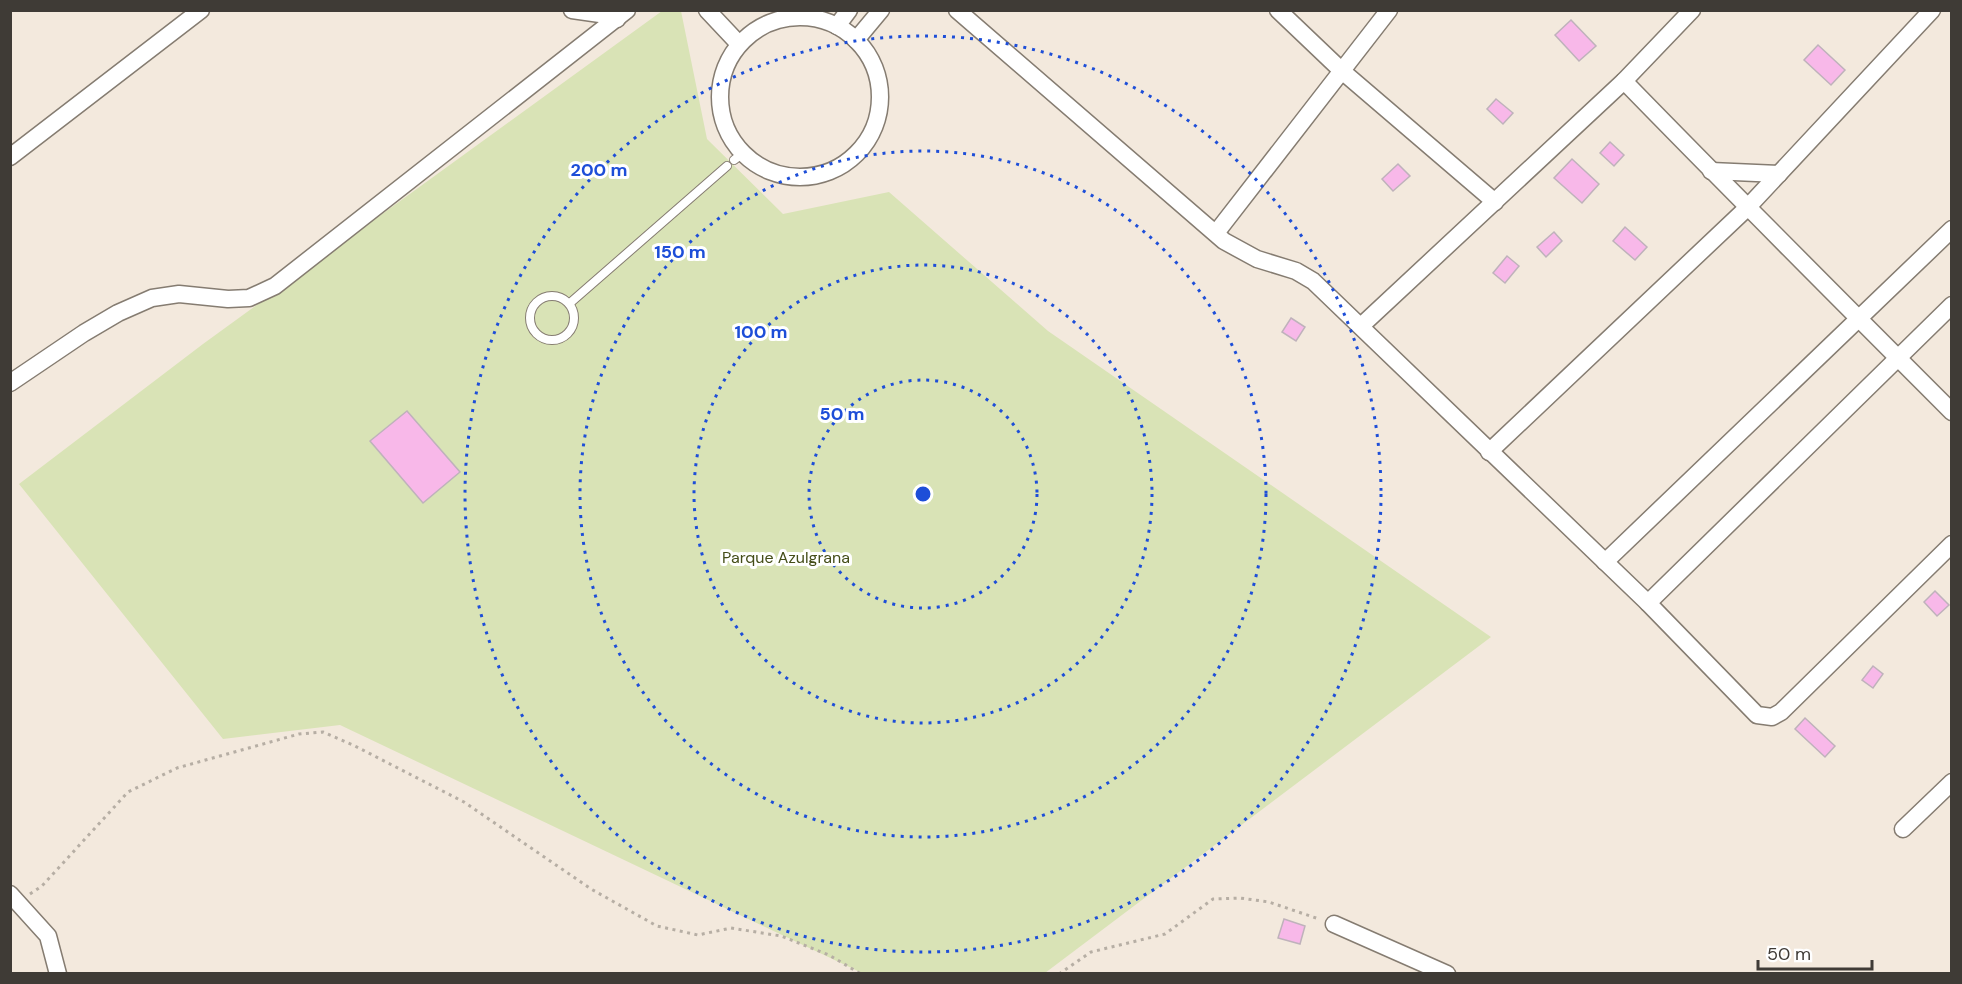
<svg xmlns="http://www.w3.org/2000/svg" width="1962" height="984" viewBox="0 0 1962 984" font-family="'DM Sans',sans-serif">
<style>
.green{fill:#d9e3b6}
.building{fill:#f8b8e9;stroke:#bfb2bb;stroke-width:1.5}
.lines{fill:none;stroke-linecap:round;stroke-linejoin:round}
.lane-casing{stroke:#857c71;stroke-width:10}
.street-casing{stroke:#857c71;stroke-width:19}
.path{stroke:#b6aea4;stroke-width:3;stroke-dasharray:3 4.5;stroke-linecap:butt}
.lane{stroke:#fff;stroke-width:8}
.street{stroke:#fff;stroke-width:16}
.ring{fill:none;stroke:#1d4ed8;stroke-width:3;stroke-dasharray:3 6}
.labels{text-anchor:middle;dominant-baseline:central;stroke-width:6;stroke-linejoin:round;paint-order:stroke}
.park-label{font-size:16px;fill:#444d18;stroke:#fff}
.centre{fill:#1d4ed8;stroke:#fff;stroke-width:3}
.ring-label{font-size:18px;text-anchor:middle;font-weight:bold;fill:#1d4ed8;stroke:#fff;stroke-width:6;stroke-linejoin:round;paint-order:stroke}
</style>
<rect width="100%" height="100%" fill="#f3e9dd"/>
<!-- green -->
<path class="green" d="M662,11h19l26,128 76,75 106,-22 159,139 443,306 -446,336h-183l-522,-248 -117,14 -204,-255 184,-140z"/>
<!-- building -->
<g class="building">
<path d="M1571,20l25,26 -17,15 -24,-26z"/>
<path d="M1818,45l27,25 -14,15 -27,-25z"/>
<path d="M1496,99l17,14 -10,11 -16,-15z"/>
<path d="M1610,142l14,13 -10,11 -14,-13z"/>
<path d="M1572,159l27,25 -17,19 -28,-25z"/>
<path d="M1398,164l12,12 -17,15 -11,-12z"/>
<path d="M1625,227l22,20 -12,13 -22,-19z"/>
<path d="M1554,232l8,9 -16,16 -9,-10z"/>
<path d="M1507,256l12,10 -14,17 -12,-10z"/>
<path d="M1291,318l14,9 -9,14 -14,-9z"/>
<path d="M407,411l53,61 -37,31 -53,-62z"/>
<path d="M1935,591l14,14 -12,11 -13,-14z"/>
<path d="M1873,666l10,8 -10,14 -11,-8z"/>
<path d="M1805,718l30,28 -10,11 -30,-28z"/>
<path d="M1284,919l21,7 -5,18 -22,-6z"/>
</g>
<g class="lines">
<!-- lane casing -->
<g class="lane-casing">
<g id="lane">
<path d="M734,160l9,-7"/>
<circle cx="552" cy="318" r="22"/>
<path d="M570,303l157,-137"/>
</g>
</g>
<!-- street casing -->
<g class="street-casing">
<g id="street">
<path d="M572,10l42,6 3,3"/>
<path d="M707,10l32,34"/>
<path d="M957,10l267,231 33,18 39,12 17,10 335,322 109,112 15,2 9,-5 171,-168"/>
<path d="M1278,10l64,61 153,131"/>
<circle cx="800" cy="97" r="80"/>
<path d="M837,26l12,-16"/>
<path d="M856,40l25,-30"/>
<path d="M1624,81c108,111 218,221 328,331"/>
<path d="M10,157l191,-147"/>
<path d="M1711,171l68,3"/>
<path d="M1216,233l173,-223"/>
<path d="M1361,326l263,-245 68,-71"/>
<path d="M10,383l74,-50 34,-20 34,-15 27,-4 49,5 21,-1 26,-12 352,-276"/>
<path d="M1489,452l258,-244 185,-198"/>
<path d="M1605,562l347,-333"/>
<path d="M1648,603l304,-298"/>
<path d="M1903,829l49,-47"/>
<path d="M10,894l38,42 10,38"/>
<path d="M1334,924l113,50"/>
</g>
</g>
<!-- path -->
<g class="path">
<path d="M30,894l12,-8 86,-94 49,-24 122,-34 24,-2 30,13 111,57 127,87 66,37 41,9 33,-7 50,8 48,19 32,19"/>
<path d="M1059,974l32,-22 74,-18 48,-35 27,-1 29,4 50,17"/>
</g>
<!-- lane -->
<use href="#lane" class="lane"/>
<!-- street -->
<use href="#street" class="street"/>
</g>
<!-- distance rings -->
<g class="ring">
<circle cx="923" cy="494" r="114"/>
<circle cx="923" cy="494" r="229"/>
<circle cx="923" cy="494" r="343"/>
<circle cx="923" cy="494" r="458"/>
</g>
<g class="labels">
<!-- park labels -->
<g class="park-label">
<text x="786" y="557">Parque Azulgrana</text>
</g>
</g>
<circle cx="923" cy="494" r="9" class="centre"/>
<g class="ring-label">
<text x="599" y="176">200 m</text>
<text x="680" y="258">150 m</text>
<text x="761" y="338">100 m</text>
<text x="842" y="420">50 m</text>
</g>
<!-- border -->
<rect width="1962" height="984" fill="none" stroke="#3f3b36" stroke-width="24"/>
<!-- scale -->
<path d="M1758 960v9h114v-9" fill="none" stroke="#3f3b36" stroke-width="3"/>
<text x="1767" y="960" font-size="18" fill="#3f3b36" stroke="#ffffff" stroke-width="4.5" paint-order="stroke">50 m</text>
</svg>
